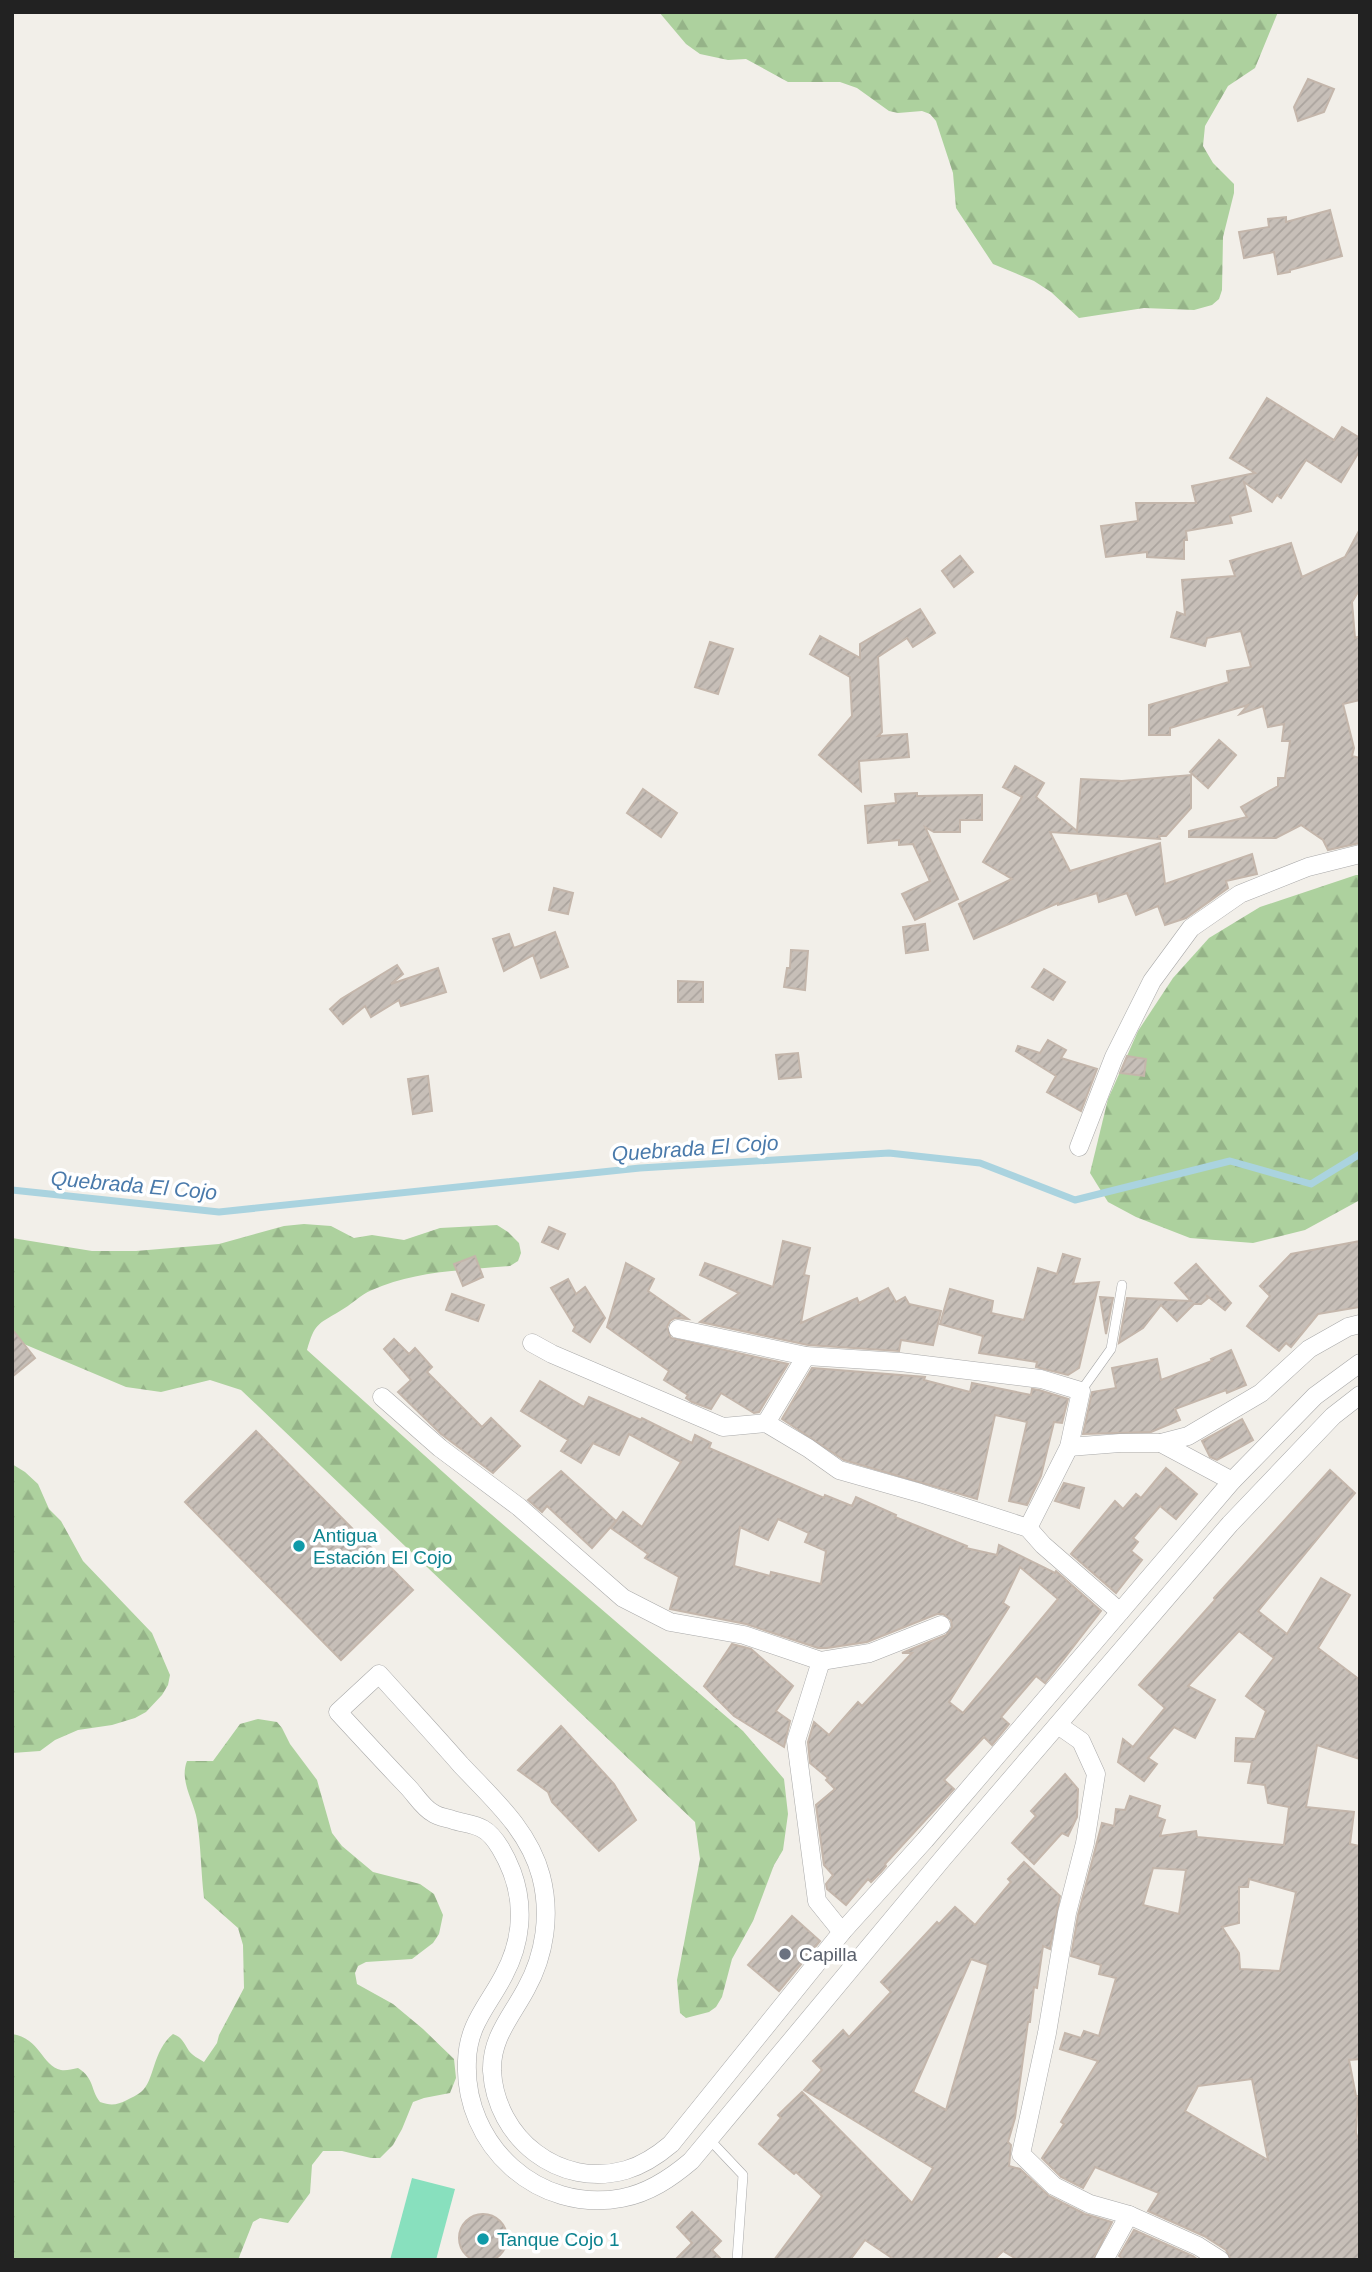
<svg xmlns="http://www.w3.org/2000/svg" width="1372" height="2272" viewBox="0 0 1372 2272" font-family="Arial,sans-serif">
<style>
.forest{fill:url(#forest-firs)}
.pitch{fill:#88e0be}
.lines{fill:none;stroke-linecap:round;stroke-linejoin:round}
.stream{stroke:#aad3df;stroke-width:7}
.building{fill:url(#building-hatch);stroke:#c4b6ab;stroke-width:2;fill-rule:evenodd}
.lane-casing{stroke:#a9a9a9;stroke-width:10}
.street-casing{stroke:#a9a9a9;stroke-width:19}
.lane{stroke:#fff;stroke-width:9}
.street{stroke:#fff;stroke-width:18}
.culture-dot{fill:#0f9aa8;stroke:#fff;stroke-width:2.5}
.worship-dot{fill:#6b7280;stroke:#fff;stroke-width:2.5}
.labels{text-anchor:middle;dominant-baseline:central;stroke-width:7;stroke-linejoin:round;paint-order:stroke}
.culture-label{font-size:19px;fill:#0d838f;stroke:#fff;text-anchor:start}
.worship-label{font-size:19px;fill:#5b616d;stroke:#fff;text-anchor:start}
.water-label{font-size:21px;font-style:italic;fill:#4a7aab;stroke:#fff}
</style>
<defs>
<pattern id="forest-firs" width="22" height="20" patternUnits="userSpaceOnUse" patternTransform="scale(1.75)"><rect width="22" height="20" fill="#add19e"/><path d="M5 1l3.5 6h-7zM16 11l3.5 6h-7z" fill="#95b388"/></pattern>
<pattern id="building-hatch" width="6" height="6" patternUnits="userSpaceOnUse" patternTransform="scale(1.75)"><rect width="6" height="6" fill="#c7bfb8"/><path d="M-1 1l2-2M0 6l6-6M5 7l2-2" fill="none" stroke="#aba49e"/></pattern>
</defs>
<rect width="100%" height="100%" fill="#f2efe9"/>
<!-- forest -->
<g class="forest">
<path d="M659,12h619l-23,56 -27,18 -23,40 -2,20 10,17 21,21v9l-11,44 -1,53 -3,9 -7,6 -18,5 -50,-2 -65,10 -28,-26 -17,-11 -41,-17 -37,-56 -3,-35 -17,-52 -6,-7 -8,-3 -24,2 -9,-2 -32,-23 -17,-6h-52l-42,-23 -18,1 -28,-6 -14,-10z"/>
<path d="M1356,875h4v325l-55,30 -52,13 -63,-5 -54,-21 -28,-15 -18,-29 18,-74 30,-68 35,-53 36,-40 51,-31z"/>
<path d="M304,1224l27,2 23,12 18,-3 32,5 36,-12 57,-3 11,7 11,11 2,10 -3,8 -8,5c-47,4 -95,5 -138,24 -12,5 -21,15 -32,21 -23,14 -25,12 -33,39l156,140 280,241 41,48 4,35 -5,36 -9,15 -21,56 -21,38 -10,38 -6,10 -7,5 -23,6 -6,-5 -3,-33 23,-121 -5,-37 -454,-432 -31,-10 -49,12 -35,-5 -114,-48v-101l80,13h44l83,-7 65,-18z"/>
<path d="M12,1464l13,8 13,12 11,25 12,12 22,40 69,72 18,42 -2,10 -6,10 -16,17 -11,6 -23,7 -34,5 -23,10 -15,11 -28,2z"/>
<path d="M258,1719l19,3 5,6 8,16 27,36 15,53 10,13 31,26 47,12 14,10 9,21 -4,19 -6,9 -21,16 -46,3 -8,4 -3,7 2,11 36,20 30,25 31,30 2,19 -6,15 -26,5 -11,4 -11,27 -9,16 -13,13h-9l-29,-7h-19l-11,14 -2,28 -22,30 -28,-5 -7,4 -15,38h-226v-226c28,4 30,32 49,36 5,1 11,-1 17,-2 17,11 12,21 22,34 11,4 17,3 27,-2 4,-2 10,-5 14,-8 14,-11 11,-41 32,-58 10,4 10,8 16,17 3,4 10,8 15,11l13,-19 2,-8 25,-47 -1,-43 -5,-17 -34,-30c-3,-25 -3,-52 -7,-78 -3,-19 -18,-39 -10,-59h26l27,-37z"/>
</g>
<!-- pitch -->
<path class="pitch" d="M412,2178l43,11 -19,71h-46z"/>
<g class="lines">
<!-- stream -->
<path class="stream" d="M12,1190l207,22 421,-44 249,-15 91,10 95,37 155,-39 81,23 49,-30"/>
</g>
<!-- building -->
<g class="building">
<path d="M1308,79l26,10 -10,23 -26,9 -4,-14z"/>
<path d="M1330,210l12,46 -52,14v2l-12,2 -4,-22 -30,6 -5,-26 30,-5 -1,-8 18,-2v5z"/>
<path d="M1267,398l67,42 8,-13 18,11v12l-19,32 -35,-22 -25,38 -4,-3 -5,7 -28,-20 7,29 -21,5 2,7 -46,8 1,9h-3v19l-37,-2v-5l-41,5 -5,-31 37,-5 -2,-18h60l-4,-17 63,-13 -25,-15z"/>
<path d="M1360,529v60l-8,13 3,36 5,-2v64l-17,4 11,44 -2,8 8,2v85l-32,7 -5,-10 -22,-15 -25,13 -87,-1v-6l58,-14 -6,-10 37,-21v-8h7l5,-37h-8l2,-17 -16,3 -5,-21 -23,8 8,-9 -78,23v7h-21v-30l80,-23 -2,-11 24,-4 -10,-36 -34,7 -2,8 -34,-9 6,-25 8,3 -3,-35 53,-4 -5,-15 61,-18 11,34 43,-20z"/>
<path d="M960,556l13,16 -19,15 -12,-16z"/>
<path d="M920,609l15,24 -22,14 -6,-9 -29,19 4,75 -4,4 29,-2 2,23 -50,4 2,30 -42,-36 33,-39 -2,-39 -40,-23 10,-18 40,22v-14z"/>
<path d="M710,642l23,7 -15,45 -23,-7z"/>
<path d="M1219,740l17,15 -28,33 -18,-16z"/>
<path d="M1015,766l29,17 -8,14 41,34 4,-52 41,2 69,-6v33l-25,28h-7l1,3 -110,-7 20,39 90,-28 5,41 87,-30 5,20 -31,7 2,7 -42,30 -21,7 -7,-19 -22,9 -9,-22 -28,9 -2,-9 -39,12v-2l-84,36 -15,-35 53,-25 -29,-17 39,-65 -19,-10z"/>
<path d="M643,789l34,24 -16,24 -34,-24z"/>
<path d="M917,793v3l65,-1v25h-22v12h-26l-9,-5 33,72 -43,21 -13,-26 28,-13 -17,-37 -14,1v-5l-31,3 -3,-37 31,-3 -1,-9z"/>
<path d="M554,888l19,5 -5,21 -19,-4z"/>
<path d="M925,924l3,26 -22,3 -3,-26z"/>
<path d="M555,932l13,35 -27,11 -8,-23 -29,16 -11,-32 16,-5 5,14z"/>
<path d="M791,950l17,1 -3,39 -21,-3 3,-19h3z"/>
<path d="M397,965l6,9 -12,10 47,-16 8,24 -45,14 -2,-6 -28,17 -6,-11 -22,18 -13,-15 11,-10z"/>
<path d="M1044,969l21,13 -12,18 -21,-13z"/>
<path d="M678,981l25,1v20h-25z"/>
<path d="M1048,1040l18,10 -5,8 36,11 -16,42 -34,-19 9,-16 -40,-25 2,-5 22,7z"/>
<path d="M798,1053l3,24 -22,2 -3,-24z"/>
<path d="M1127,1056l19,3 -2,17 -24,-3z"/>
<path d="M428,1076l4,35 -19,3 -5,-35z"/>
<path d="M549,1227l16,7 -7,15 -16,-7z"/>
<path d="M783,1241l27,7 -6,27 5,1 -8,47 56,-25 2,5 29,-15 8,14 9,-5 4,7 32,7 -8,34 -32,-5 -2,11 -91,-6 -108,-23 39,-29 -39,-18 5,-12 68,24z"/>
<path d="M1360,1241v66l-42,7 -27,33 -5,-4 -7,8 -32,-25 23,-30 -10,-10 31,-32z"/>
<path d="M1063,1254l17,5 -7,25 26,-2 -20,86 -11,7 -32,-8 1,-5 -58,-9 4,-17 -43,-12 10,-35 43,12 -2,12 33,7 14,-52 19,6z"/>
<path d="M475,1256l8,21 -20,9 -9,-22z"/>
<path d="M626,1263l28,16 -6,12 40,28 -13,-1 -5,3 -3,6 4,11 117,26 -29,48 -5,1 -33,-20 -10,16 -19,-7 -6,-4 2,-3 -24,-15 5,-9 -62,-44z"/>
<path d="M1196,1264l35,39 -6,7 -19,-15 2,3 -7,6h-7l-17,17 -16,-16 -18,23 -24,15 8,-45 64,3 -16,-18z"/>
<path d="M568,1279l8,15 9,-7 20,31 -15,24 -17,-11 2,-4 -24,-39z"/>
<path d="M452,1294l32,11 -6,16 -32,-11z"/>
<path d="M1100,1297l13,1 -7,36z"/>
<path d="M12,1329l23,29 -23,19z"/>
<path d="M394,1339l15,15 6,-6 17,19 -5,5 55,55 9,-9 29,28 -27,27 -52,-39 -43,-42 13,-12 -27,-31z"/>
<path d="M1231,1350l15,35 -19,8 -1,-3 -51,19 5,11 -29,12 -68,2 9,-42 24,-4 -4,-20 45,-9 4,21 51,-19 -1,-2z"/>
<path d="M812,1368l113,9 -1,3 46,12 2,-9 59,12 1,-6 7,1 29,9 -6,24 -8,-1 -13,54 -14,29 -18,-4 18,-79 -32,-7 -18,84 -133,-39 -62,-41z"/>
<path d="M540,1381l44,26 5,-10 52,23 1,-2 50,25 3,-8 16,8 -2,5 115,50 1,-3 27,11 4,-9 40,18 -1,2 72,29 -1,2 31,7 2,-10 56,28 1,-2 45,40 -56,72 -9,-7 -35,41 8,7 -17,21 -8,-8 -40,43 10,9 -69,75 1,2 -5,6 -10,10 -3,-3 -22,26 -19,-16 -1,-5 7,-9 -9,-10 -8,-60 19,-16 -9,-9 2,-2 -18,-15 -2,-21 6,-20 15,13 29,-33 4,4 50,-53h-10l44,-18 6,-8 -1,-7 -8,-6h-6l-70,28 -40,6h-9l-72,-24 -76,-15 9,-32 -34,-19 3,-4 -37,-26 12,-16 19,15 39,-65 -52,-28 -10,21 -26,-12 -12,20 -20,-12 7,-11 -47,-29zM778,1519l31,14 -4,9 21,9 -5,33 -50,-12 -1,4 -36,-10 6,-39 28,13zM1020,1567l38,32 -95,114 -14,-11 60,-95 -6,-4z"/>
<path d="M1242,1419l11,21 -36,20 -7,-3 -8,-16z"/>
<path d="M256,1431l157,159 -72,70 -156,-158z"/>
<path d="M1166,1468l31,26 -21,25 -16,-13 -27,32 5,4 -7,9 11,9 -26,33 -45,-39 44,-53 8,8 13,-15 5,4z"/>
<path d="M1330,1470l25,23 -97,118 29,23 34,-56 29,17 -32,53 42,32v79l-43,-14 -11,62 48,5 -4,32 10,2v213l-11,1 7,36h2l-2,37 4,12v115h-129l-5,-10 -22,-14 -56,-25 11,-18 -64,-26 -12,21 -22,-11 -19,-19 22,-34 -3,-2 37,-61 -38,-12 5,-16 16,5 3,-7 15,5 17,-58 -17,-4 2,-9 -30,-9 7,-41 24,-92 12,3 2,-17 9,1 5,-14 30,10 -3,11 8,3 -5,16 36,-5 1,6 87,8 5,-38 -21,-4 -3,-18 -17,-2 4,-21 -17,-1 1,-23 19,1 11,-28 -20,-15 28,-38 -35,-27 -51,55 27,14 -20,38 -21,-11 -26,31 9,6 -13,17 -26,-19 5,-23 10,8 32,-39 -26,-23 76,-85 -1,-2zM1153,1868l33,2 -7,44 -36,-9zM1249,1879l47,13 -16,79 -40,-2 -1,-16 -17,-26 17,-4v-36h9zM1252,2079l16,81 -83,-49 13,-25z"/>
<path d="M561,1471l55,50 -24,27 -45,-42 -5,6 -14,-12z"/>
<path d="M1064,1483l20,5 -5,20 -24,-7z"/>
<path d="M732,1644l19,5 42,37 -17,25 14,10 -6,26 -50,-31 -30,-30z"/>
<path d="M561,1726l53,58 22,36 -37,31 -47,-49 -4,-10 -30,-22z"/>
<path d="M1065,1774l13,15 -1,28 -9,19 -6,-3 -28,31 -22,-21 24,-27 -5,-5z"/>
<path d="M1024,1862l36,34 -10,53 -7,-3 -6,42 -3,-1 -4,35h-2l-13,96 -7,24 3,3 -2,21 11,3 29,27 36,18 27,8 -19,38h-75l-15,-9 -9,9h-99l-30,-20 -15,20h-76l48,-64 -26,-24 -2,2 -35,-30 22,-26 -3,-3 24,-23 110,111 21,-35 -129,-78 18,-20 -9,-9 30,-31 6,7 42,-45 -10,-10 56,-60 2,2 16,-17 20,18 36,-43 -3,-3zM971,1959l17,6 -42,145 -33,-18z"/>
<path d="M792,1916l28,25 -41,50 -31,-26z"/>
<path d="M692,2212l29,29 -9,9 10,10h-47l17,-17 -15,-16z"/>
<circle cx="483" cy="2238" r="24"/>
<path d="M1134,2230l59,26 5,4h-73l-6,-4z"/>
</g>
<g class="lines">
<!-- lane casing -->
<g class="lane-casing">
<g id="lane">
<path d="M1081,1391l30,-42 11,-64"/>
<path d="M709,2139l34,36 -6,85"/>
</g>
</g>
<!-- street casing -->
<g class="street-casing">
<g id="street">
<path d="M1079,1147l35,-90 38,-76 39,-53 49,-34 68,-27 52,-13"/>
<path d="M678,1329l128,27 94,6 141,17 40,12 -12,56 -41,81"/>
<path d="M532,1343l20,11 171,73 43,-4 42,25 31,22 81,23 108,35 15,17 77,67"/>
<path d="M1360,1363l-45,33 -83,85 -307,359 -83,92 -171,212c-13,11 -28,21 -45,26 -67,19 -130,-32 -134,-99 -1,-33 19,-54 34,-82 19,-34 25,-75 15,-113 -12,-46 -49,-78 -80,-111 -27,-31 -55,-61 -82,-91l-41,38c23,25 46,50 69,74 8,8 16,22 26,27 5,4 14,5 20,7 9,3 22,4 30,9 13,7 24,30 29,43 13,35 9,71 -8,103 -16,31 -36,49 -37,86 -4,84 71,153 155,137 27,-5 49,-20 69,-37l253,-304 286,-333 103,-108 27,-21"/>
<path d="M382,1397l58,51 79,59 104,91 47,24 74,13 77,26 49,-8 71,-28"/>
<path d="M766,1423l40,-67"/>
<path d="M1161,1443l27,-7 73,-43 48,-44 39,-22 12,-3"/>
<path d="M1069,1447l51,-4h41l71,38"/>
<path d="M821,1661l-25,80 21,160 25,31"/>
<path d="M1058,1725l23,16 15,33 -11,69 -18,70 -20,120 -26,121 33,32 36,18 39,11 -25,45"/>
<path d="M1129,2215l69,31 22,14"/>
</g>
</g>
<!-- lane -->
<use href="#lane" class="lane"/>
<!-- street -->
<use href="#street" class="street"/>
</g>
<!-- markers -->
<g class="culture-dot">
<circle cx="299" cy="1546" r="7"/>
<circle cx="483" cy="2239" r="7"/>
</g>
<circle class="worship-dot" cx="785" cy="1954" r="7"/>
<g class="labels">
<!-- culture labels -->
<g class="culture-label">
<text x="313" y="1535">Antigua<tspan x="313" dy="22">Estación El Cojo</tspan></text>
<text x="497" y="2239">Tanque Cojo 1</text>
</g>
<!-- worship labels -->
<g class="worship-label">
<text x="799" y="1954">Capilla</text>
</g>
<!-- water labels -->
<g class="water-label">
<text transform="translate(695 1148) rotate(-4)">Quebrada El Cojo</text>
<text transform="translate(134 1185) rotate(5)">Quebrada El Cojo</text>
</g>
</g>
<!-- border -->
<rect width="1372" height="2272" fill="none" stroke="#222222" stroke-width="28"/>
</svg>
